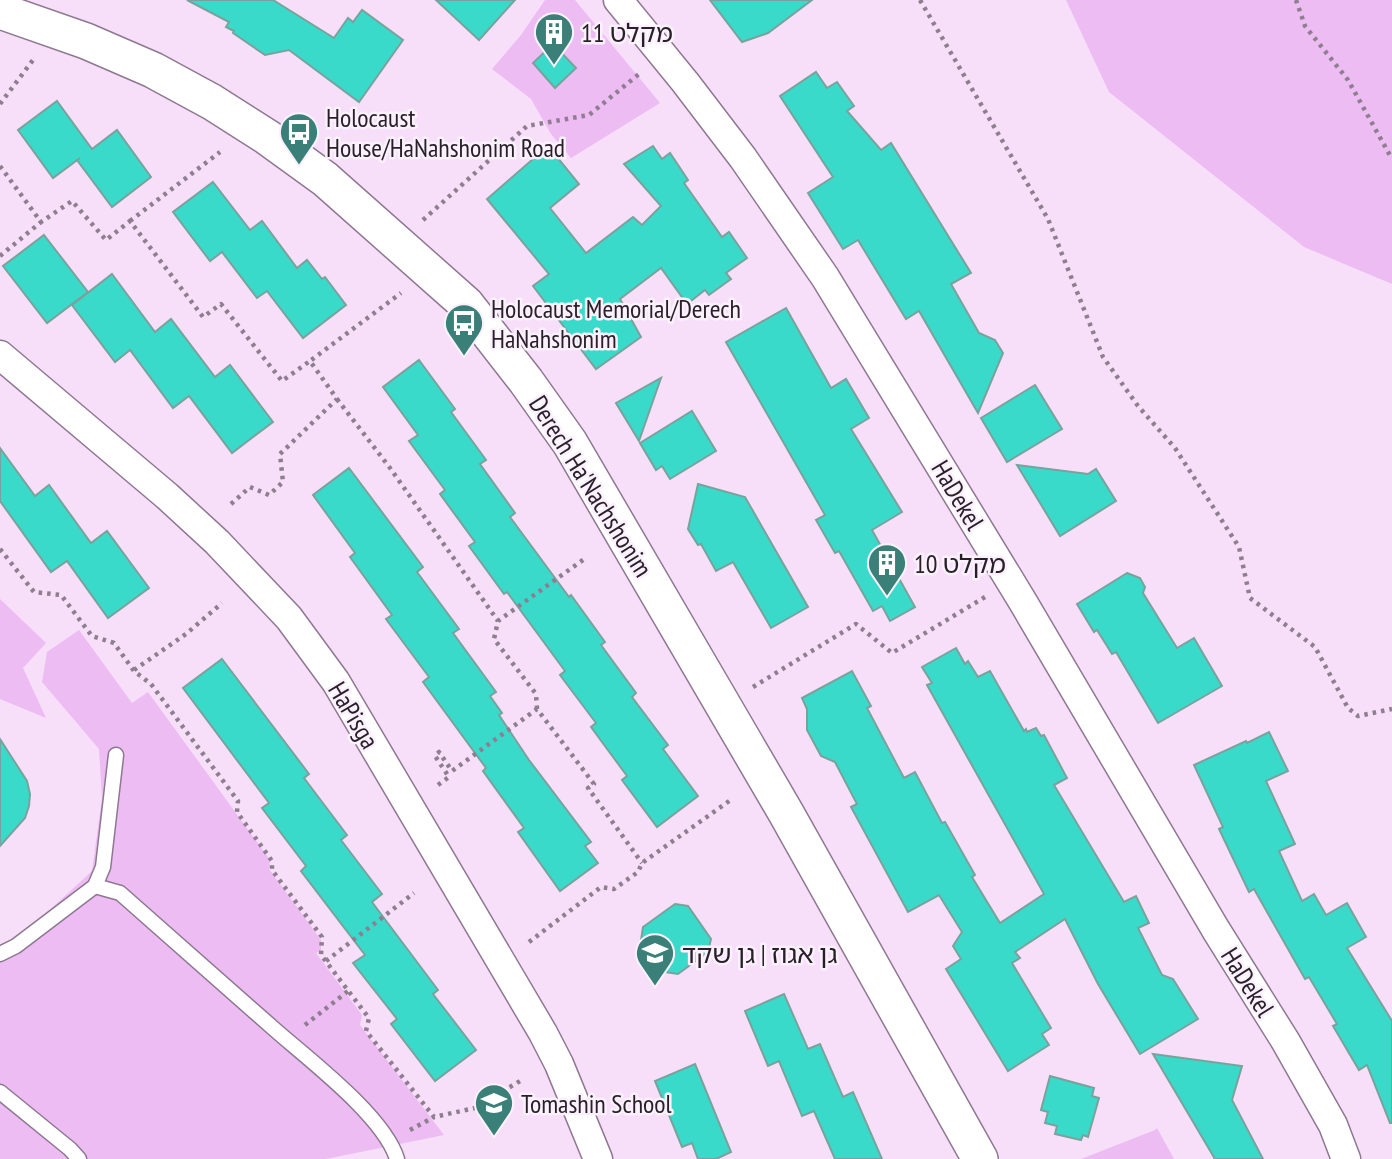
<svg xmlns="http://www.w3.org/2000/svg" width="1392" height="1159" viewBox="0 0 1392 1159" font-family="'PT Sans Narrow','Noto Sans Hebrew',sans-serif">
<style>
.green{fill:#ecbcf2}
.building{fill:#3adacb;stroke:#7aa29d;stroke-width:2}
.lines{fill:none;stroke-linecap:round;stroke-linejoin:round}
.service-casing{stroke:#8e7891;stroke-width:17}
.minor-casing{stroke:#8e7891;stroke-width:31}
.tertiary-casing{stroke:#8e7891;stroke-width:38}
.path{stroke:#8e7e90;stroke-width:4.5;stroke-dasharray:3.5 5;stroke-linecap:butt}
.service{stroke:#fff;stroke-width:14}
.minor{stroke:#fff;stroke-width:28}
.tertiary{stroke:#fff;stroke-width:35}
.labels{text-anchor:middle;dominant-baseline:central;stroke-width:5;stroke-linejoin:round;paint-order:stroke}
.poi-label{font-size:26px;fill:#281f29;stroke:#fbf1fd;text-anchor:start}
.street-label{font-size:26px;fill:#281f29;stroke:#fbf1fd}
</style>
<rect width="100%" height="100%" fill="#f7dffa"/>
<!-- green -->
<g class="green">
<path d="M545,0h30l85,103 -89,55 -20,-24 -20,-35 -39,-30 29,-34z"/>
<path d="M1066,0h326v284l-88,-37 -195,-155z"/>
<path d="M0,599l46,44 -23,25 23,50 -46,-19z"/>
<path d="M79,630l53,73 16,-11 122,168 -1,9 52,71v10l-5,3 46,62 -2,10 84,110 -118,24h-326v-209l29,-21 63,-58 10,-73 -3,-49 -57,-67 5,-30z"/>
<path d="M1157,1128l17,31h-93l74,-29z"/>
</g>
<!-- building -->
<g class="building">
<path d="M187,0h86l61,38 14,-20 5,4 9,-12 41,30 -44,62 -70,-52 -24,5 -32,-22 1,-2 -8,-4 3,-5z"/>
<path d="M436,0h79l-36,40z"/>
<path d="M710,0h102l-44,33 -26,9z"/>
<path d="M553,44l23,24 -21,20 -22,-25z"/>
<path d="M816,72l11,16 10,-6 17,24 -7,5 34,39 10,-7 80,130 -20,11 28,49 16,7 8,13 -25,60 -59,-102 -13,8 -48,-79 -15,9 -35,-56 25,-16 -53,-81z"/>
<path d="M57,101l35,48 25,-19 34,47 -39,30 -35,-47 3,-2 -27,20 -35,-48z"/>
<path d="M548,146l31,38 -29,24 36,45 47,-36 9,8 19,-19 -37,-42 29,-18 9,13 8,-6 18,27 -4,3 38,54 7,-5 18,26 -21,15 5,6 -22,16 -4,-5 -18,14 -26,-36 -41,31 21,38 -45,32 -63,-83 16,-12 -62,-75z"/>
<path d="M213,182l37,48 12,-9 35,47 10,-8 15,19 3,-2 21,28 -43,33 -36,-47 -10,7 -35,-46 -12,9 -37,-49z"/>
<path d="M44,235l44,57 -41,31 -44,-57z"/>
<path d="M112,274l43,58 16,-13 44,58 15,-12 43,57 -41,31 -43,-57 -16,12 -43,-58 -15,12 -43,-57z"/>
<path d="M786,308l45,80 15,-9 23,39 -18,11 51,83 -30,18 43,77 -25,14 -8,-15 -9,5 -34,-60 -4,2 -19,-33 9,-5 -99,-173z"/>
<path d="M419,360l36,49 -4,3 35,48 -6,4 35,49 -5,4 59,80 2,-2 34,47 -4,3 35,48 -4,4 36,48 -5,4 35,47 -41,31 -35,-47 5,-4 -36,-49 5,-4 -36,-48 5,-4 -58,-79 -3,2 -35,-48 6,-4 -35,-48 5,-4 -36,-49 9,-6 -35,-48z"/>
<path d="M661,378l-22,63 -23,-38z"/>
<path d="M1035,385l27,44 -55,33 -26,-44z"/>
<path d="M692,411l24,40 -46,28 -8,-13 -6,4 -16,-27z"/>
<path d="M0,448l35,48 14,-11 42,58 16,-12 42,57 -41,30 -41,-57 -16,11 -51,-71z"/>
<path d="M1017,465l71,9 8,-5 20,32 -56,35z"/>
<path d="M349,468l74,99 -6,5 42,57 -6,4 43,59 -6,4 12,17 -3,2 30,45 62,82 -6,4 13,17 -38,28 -42,-59 6,-4 -41,-57 3,-3 -63,-86 6,-5 -43,-58 6,-4 -42,-58 5,-4 -42,-58z"/>
<path d="M698,484l47,13 63,110 -37,21 -38,-66 -17,9 -15,-27 -3,1 -10,-16z"/>
<path d="M1127,573l13,5 5,9 -2,6 34,55 17,-10 28,48 -64,37 -42,-71 -4,2 -15,-24 -3,2 -17,-28z"/>
<path d="M956,648l9,16 3,-3 10,16 12,-6 34,60 2,-2 1,3 9,-4 5,8 3,-1 23,43 -13,7 70,117 12,-6 13,27 -11,5 24,47 11,4 25,40 -58,35 -42,-70 -33,-65 -50,33 5,6 -8,5 39,65 -9,6 7,11 -41,26 -62,-102 15,-10 -8,-13 9,-14 -23,-37 -31,17 -57,-105 6,-3 -22,-42 -14,-6 -14,-26v-21l-5,-11 50,-27 19,35 -4,2 37,70 11,-6 27,51 3,-1 30,53 -3,2 28,46 44,-29 -117,-209 5,-2 -10,-16z"/>
<path d="M222,659l87,115 -5,4 43,57 -6,5 41,54 -10,8 66,88 -5,4 43,56 -41,31 -44,-57 6,-5 -44,-56 12,-8 -64,-84 5,-5 -44,-58 7,-5 -86,-115z"/>
<path d="M1269,732l19,39 -22,10 29,63 -16,7 23,50 12,-7 12,21 21,-12 19,34 -19,11 45,73v102h-2l-23,-58 -8,5 -26,-44 4,-2 -28,-47 -4,2 -51,-90 -5,3 -30,-63 4,-2 -29,-62 52,-24 1,2z"/>
<path d="M0,739l27,42 3,13 -1,12 -4,12 -25,28z"/>
<path d="M675,904l13,2 23,33 -3,13 -30,22 -13,-2 -24,-32 2,-13z"/>
<path d="M784,994l24,55 12,-5 23,53 10,-5 29,67h-47l-21,-48 -12,5 -23,-55 -11,5 -23,-55z"/>
<path d="M1153,1054l89,12 -10,34 31,59h-48z"/>
<path d="M695,1064l36,88 -15,7h-18l-6,-16 -10,4 -27,-66z"/>
<path d="M1050,1076l44,12 -2,8 7,2 -11,39 -5,-2 -2,5 -26,-6 2,-8 -12,-3 3,-11 -7,-2z"/>
</g>
<g class="lines">
<!-- service casing -->
<g class="service-casing">
<g id="service">
<path d="M95,886l25,7c51,45 102,90 153,135 35,31 111,88 124,131"/>
<path d="M0,954l16,-8 79,-60 8,-19 13,-112"/>
<path d="M0,1092l70,57 9,10"/>
</g>
</g>
<!-- minor casing -->
<g class="minor-casing">
<g id="minor">
<path d="M618,0l67,82 58,76 82,119 198,325 193,328 70,112 47,83 13,34"/>
<path d="M0,355l167,141 50,46 72,76 47,64 207,351 16,31 39,95"/>
</g>
</g>
<!-- tertiary casing -->
<g class="tertiary-casing">
<path id="tertiary" d="M0,11l86,30 67,29 59,32 55,35 58,42 141,125 60,77 44,62 216,370 194,346"/>
</g>
<!-- path -->
<g class="path">
<path d="M920,0l128,219 55,138 35,49 37,42 64,99 11,51 65,49 33,61 10,8 34,-7"/>
<path d="M1296,0l9,26 43,54 44,79"/>
<path d="M0,104l33,-44"/>
<path d="M0,166l41,56 31,-21 34,39 24,-19 73,96 18,-13 61,77 28,-20"/>
<path d="M423,220l104,-94 62,-11 50,-41"/>
<path d="M130,221l90,-69"/>
<path d="M0,256l41,-34"/>
<path d="M337,399l53,69 108,153"/>
<path d="M231,504l19,-17 19,8 14,-13 -3,-28 57,-55 -27,-38 91,-68"/>
<path d="M0,549l34,43 27,3 31,41 22,7 20,28 17,13 87,117 -1,11 35,49v9l50,67 -1,18 48,63 -3,13 68,86 41,-9 45,-27"/>
<path d="M134,670l52,-36 36,-31"/>
<path d="M753,687l103,-63 36,29 93,-56"/>
<path d="M537,709l-1,-15 -42,-55 4,-18 89,-64"/>
<path d="M438,785l11,-8 -14,-21 4,-4 13,19 85,-62 57,75 -6,4 54,75"/>
<path d="M529,942l72,-55 13,2 24,-17 4,-9 90,-64"/>
<path d="M326,961l88,-68"/>
<path d="M305,1025l43,-34"/>
<path d="M410,1130l24,-13"/>
</g>
<!-- service -->
<use href="#service" class="service"/>
<!-- minor -->
<use href="#minor" class="minor"/>
<!-- tertiary -->
<use href="#tertiary" class="tertiary"/>
</g>
<!-- icons -->
<defs>
<g id="building-pin" transform="scale(2.0125)"><path d="M0 17L-7.5 6A9.5 9.5 0 1 1 7.5 6Z" fill="#3a8079" stroke="#fbf1fd"/><path d="M-4-6H4V6H1V3H-1V6H-4ZM-2.5-4.3h1.7v1.8h-1.7ZM.8-4.3h1.7v1.8H.8ZM-2.5-1h1.7V.8h-1.7ZM.8-1h1.7V.8H.8Z" fill="#fff"/></g>
<g id="bus-pin" transform="scale(2.0125)"><path d="M0 17L-7.5 6A9.5 9.5 0 1 1 7.5 6Z" fill="#3a8079" stroke="#fbf1fd"/><path d="M-5-6H5V4H4V6H2V4H-2V6H-4V4H-5ZM-3.5-4V0h7V-4ZM-3.5 1.2v1.5H-2V1.2ZM2 1.2v1.5H3.5V1.2Z" fill="#fff"/></g>
<g id="school-pin" transform="scale(2.0125)"><path d="M0 17L-7.5 6A9.5 9.5 0 1 1 7.5 6Z" fill="#3a8079" stroke="#fbf1fd"/><path d="M0-5L7-2L0 1L-7-2ZM-4 1L0 2.5L4 1V4Q0 6-4 4Z" fill="#fff"/></g>
</defs>
<g fill-rule="evenodd">
<use href="#building-pin" x="554" y="32"/>
<use href="#bus-pin" x="299" y="132"/>
<use href="#bus-pin" x="464" y="323"/>
<use href="#building-pin" x="887" y="563"/>
<use href="#school-pin" x="655" y="953"/>
<use href="#school-pin" x="494" y="1103"/>
</g>
<g class="labels">
<!-- poi labels -->
<g class="poi-label">
<text x="581" y="32">מקלט 11</text>
<text x="326" y="117">Holocaust<tspan x="326" dy="30">House/HaNahshonim Road</tspan></text>
<text x="491" y="308">Holocaust Memorial/Derech<tspan x="491" dy="30">HaNahshonim</tspan></text>
<text x="914" y="563">מקלט 10</text>
<text x="682" y="953">גן אגוז | גן שקד</text>
<text x="521" y="1103">Tomashin School</text>
</g>
<!-- street labels -->
<g class="street-label">
<text transform="translate(591 486) rotate(58)">Derech Ha'Nachshonim</text>
<text transform="translate(958 495) rotate(59)">HaDekel</text>
<text transform="translate(354 715) rotate(59)">HaPisga</text>
<text transform="translate(1248 982) rotate(58)">HaDekel</text>
</g>
</g>
</svg>
